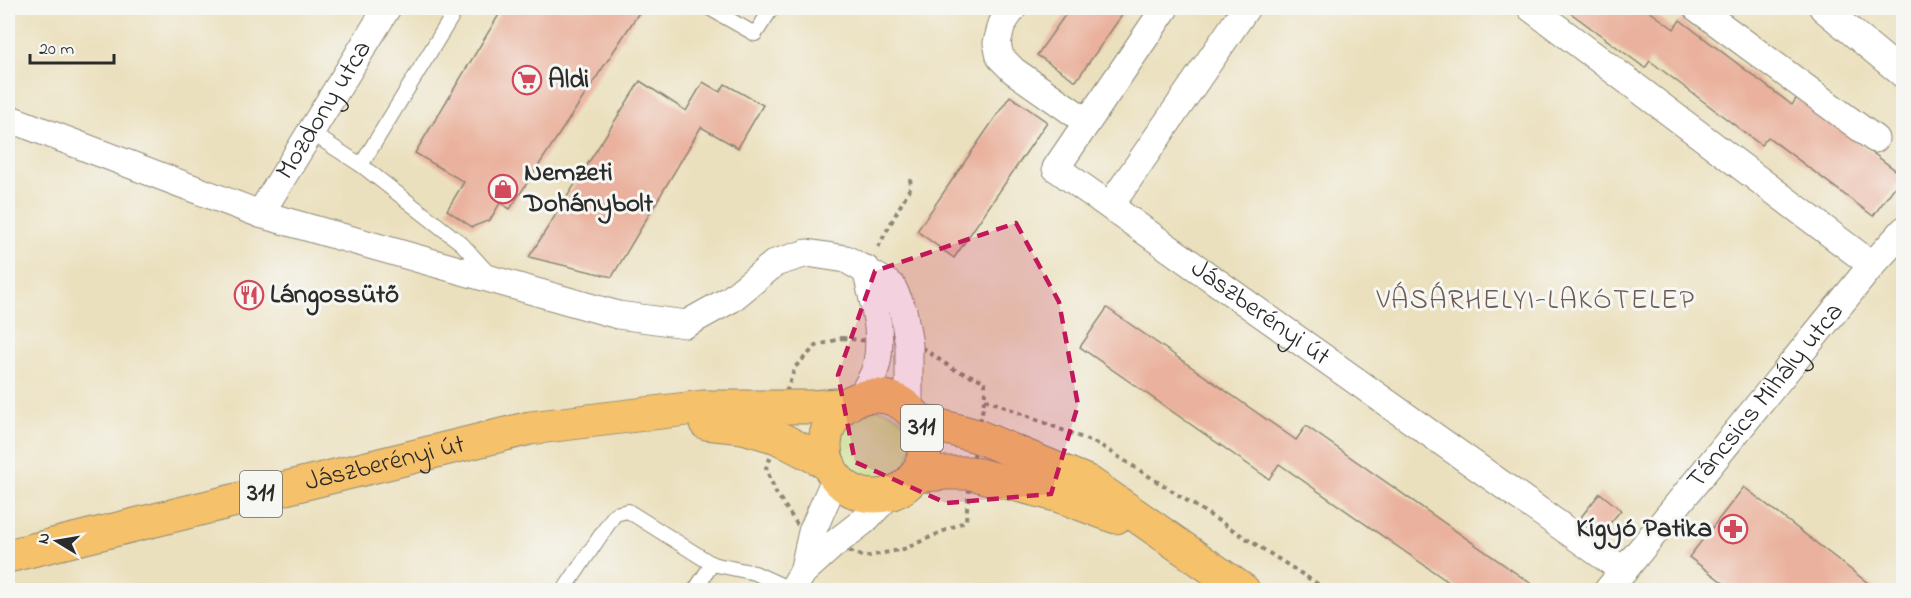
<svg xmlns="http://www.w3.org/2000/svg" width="1911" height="598" viewBox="0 0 1911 598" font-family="'Indie Flower',sans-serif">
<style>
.green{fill:#c2d578;stroke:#768052;stroke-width:1.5}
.building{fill:#eab29e}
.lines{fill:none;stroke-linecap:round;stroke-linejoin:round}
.lane-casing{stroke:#8b8674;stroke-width:16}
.street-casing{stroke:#8b8674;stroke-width:29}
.primary-casing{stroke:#8b8674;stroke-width:35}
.path{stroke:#8b8674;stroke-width:4;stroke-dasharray:4.5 4.5;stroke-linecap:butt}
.lane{stroke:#fff;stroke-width:14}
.street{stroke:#fff;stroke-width:27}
.primary{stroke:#f5c16b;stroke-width:33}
.marked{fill:#c2185b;fill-opacity:0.2;stroke:#c2185b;stroke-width:4.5;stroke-dasharray:12 8;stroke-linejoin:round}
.labels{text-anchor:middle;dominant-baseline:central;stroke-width:6;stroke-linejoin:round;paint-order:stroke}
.shield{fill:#f6f6f2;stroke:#686867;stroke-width:1.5}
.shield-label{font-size:26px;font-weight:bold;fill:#2b2b2b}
.poi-label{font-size:27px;font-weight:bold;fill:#2b2b2b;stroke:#f6f6f2;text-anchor:start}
.street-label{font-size:27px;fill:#2b2b2b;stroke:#f6f6f2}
.neighbourhood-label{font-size:28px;letter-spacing:1.5px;fill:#6e5a53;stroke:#f6f6f2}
</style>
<rect width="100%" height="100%" fill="#f6f6f2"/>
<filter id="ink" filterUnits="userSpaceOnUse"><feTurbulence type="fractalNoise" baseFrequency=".0167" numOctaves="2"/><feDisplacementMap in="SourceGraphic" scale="12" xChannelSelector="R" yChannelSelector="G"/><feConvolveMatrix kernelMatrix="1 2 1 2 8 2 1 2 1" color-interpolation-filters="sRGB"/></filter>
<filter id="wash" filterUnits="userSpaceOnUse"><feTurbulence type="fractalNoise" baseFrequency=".008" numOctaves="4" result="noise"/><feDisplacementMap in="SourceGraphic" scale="24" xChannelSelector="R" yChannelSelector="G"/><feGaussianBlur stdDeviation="1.35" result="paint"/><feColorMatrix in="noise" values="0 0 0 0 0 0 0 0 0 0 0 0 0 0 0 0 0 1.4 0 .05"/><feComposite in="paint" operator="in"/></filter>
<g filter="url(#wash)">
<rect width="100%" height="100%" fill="#ebe0bd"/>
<!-- green -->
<circle class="green" cx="876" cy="445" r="36"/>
<g id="blocks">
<!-- building -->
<g class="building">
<path d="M503,8h139l-132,201 -10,-6 -10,17 -18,7 -25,-17 17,-28 -49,-29z"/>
<path d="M1070,8h57l-51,73 -39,-26z"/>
<path d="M1564,8h81l29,21 6,-9 112,85 6,-9 105,80 -30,40 -105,-79 -7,8 -111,-84 -5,7z"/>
<path d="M640,81l46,30 17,-29 17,10 5,-8 38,21 -25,43 -37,-21 -89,150 -83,-20z"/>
<path d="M1010,96l37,26 -93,136 -37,-27z"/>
<path d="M1107,308l189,132 10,-14 234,164h-80l-181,-126 -10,15 -189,-132z"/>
<path d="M1744,487l133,103h-144l-44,-33z"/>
<path d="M1600,493l21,17 -20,24 -20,-17z"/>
</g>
</g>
</g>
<g filter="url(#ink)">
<use href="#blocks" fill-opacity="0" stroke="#8b8674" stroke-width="1.5"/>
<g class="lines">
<!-- lane casing -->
<g class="lane-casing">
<g id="lane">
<path d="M709,8l46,26 17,-26"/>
<path d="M310,132l51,33 96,-157"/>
<path d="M361,165l101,79 27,30"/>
<path d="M564,590l51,-76 13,-3 84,53"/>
<path d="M695,590l17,-26 43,9 37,17"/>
</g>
</g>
<!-- street casing -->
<g class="street-casing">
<g id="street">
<path d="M1013,8l-11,16 -5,19 3,14 14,14 73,51"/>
<path id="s1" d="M1165,8l-109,160 568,403"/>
<path d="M1531,8l341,257"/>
<path d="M1697,8l178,131"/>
<path d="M1823,8l81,67"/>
<path d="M8,118l252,96 358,101 68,9 45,-25 44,-36 32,-10 39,6 46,27 11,24 6,35v64"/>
<path d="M1110,206l136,-198"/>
<path id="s2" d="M260,214l127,-206"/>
<path d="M860,398c5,-8 10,-16 14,-25 12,-33 -1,-72 -8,-104"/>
<path d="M803,572l9,-40 24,-55"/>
<path d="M792,590l11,-18 31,-28 31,-24 26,-27"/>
<path id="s3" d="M1608,590l264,-325 32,-35"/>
</g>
</g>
<!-- primary casing -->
<g class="primary-casing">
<g id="primary">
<circle cx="875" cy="446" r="50"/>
<path d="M918,420l59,16 111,46 155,108"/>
<path d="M706,423l37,4 34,10 52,27"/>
<path d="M915,476l31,-3h25l89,23 56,21"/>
<path id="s4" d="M8,556l522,-128 173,-21h110l36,-3"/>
</g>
</g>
<!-- path -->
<g class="path">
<path d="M878,247l33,-61 -1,-7"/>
<path d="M842,338l79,9 32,22 32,12c1,20 -4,33 -7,51 -5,30 -10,59 -12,89l-62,28 -40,8 -20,-8 -47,-25 -21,-31 -10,-25 8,-19 13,-59 8,-23 21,-21z"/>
<path d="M985,399l115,46 227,145"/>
</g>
<!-- lane -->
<use href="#lane" class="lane"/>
<!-- street -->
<use href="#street" class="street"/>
<!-- primary -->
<use href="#primary" class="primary"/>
</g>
</g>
<!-- marked area -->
<path class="marked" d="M1016,223l43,79 19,103 -27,89 -105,9 -91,-41 -17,-87 37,-104z"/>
<!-- icons -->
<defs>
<g id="supermarket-ring" transform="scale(1.5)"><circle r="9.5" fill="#f6f6f2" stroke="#d1495b" stroke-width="1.5"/><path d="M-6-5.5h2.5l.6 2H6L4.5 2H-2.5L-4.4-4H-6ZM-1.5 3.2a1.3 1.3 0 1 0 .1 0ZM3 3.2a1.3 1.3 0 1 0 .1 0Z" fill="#d1495b"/></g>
<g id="shop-ring" transform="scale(1.5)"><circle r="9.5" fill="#f6f6f2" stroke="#d1495b" stroke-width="1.5"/><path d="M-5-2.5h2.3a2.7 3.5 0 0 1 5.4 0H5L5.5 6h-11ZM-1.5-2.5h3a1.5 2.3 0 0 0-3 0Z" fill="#d1495b"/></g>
<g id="restaurant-ring" transform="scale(1.5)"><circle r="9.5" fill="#f6f6f2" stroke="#d1495b" stroke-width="1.5"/><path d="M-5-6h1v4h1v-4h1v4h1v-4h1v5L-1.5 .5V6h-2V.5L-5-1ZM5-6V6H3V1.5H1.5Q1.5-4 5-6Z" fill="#d1495b"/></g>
<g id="pharmacy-ring" transform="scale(1.5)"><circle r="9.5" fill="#f6f6f2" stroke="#d1495b" stroke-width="1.5"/><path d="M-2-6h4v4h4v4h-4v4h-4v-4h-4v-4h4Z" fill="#d1495b"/></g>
</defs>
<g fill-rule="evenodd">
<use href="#supermarket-ring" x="527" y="80"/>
<use href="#shop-ring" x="503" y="189"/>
<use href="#restaurant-ring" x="249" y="295"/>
<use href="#pharmacy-ring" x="1733" y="529"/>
</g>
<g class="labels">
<!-- shield labels -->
<g class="shield">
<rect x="901" y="405" width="42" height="46" rx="4.5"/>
<rect x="240" y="471" width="42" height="46" rx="4.5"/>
</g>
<g class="shield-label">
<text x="922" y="428">311</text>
<text x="261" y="494">311</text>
</g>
<!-- poi labels -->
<g class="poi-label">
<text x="548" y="80">Aldi</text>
<text x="524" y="173">Nemzeti<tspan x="524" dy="31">Dohánybolt</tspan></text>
<text x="270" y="295">Lángossütő</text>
<text x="1712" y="529" text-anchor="end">Kígyó Patika</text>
</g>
<!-- street labels -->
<g class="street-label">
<text stroke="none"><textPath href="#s2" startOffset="122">Mozdony utca</textPath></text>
<text stroke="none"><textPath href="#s1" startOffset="444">Jászberényi út</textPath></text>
<text stroke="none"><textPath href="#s3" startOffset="250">Táncsics Mihály utca</textPath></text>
<text stroke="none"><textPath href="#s4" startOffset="388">Jászberényi út</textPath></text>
</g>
<!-- neighbourhood labels -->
<g class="neighbourhood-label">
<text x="1536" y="301">VÁSÁRHELYI-LAKÓTELEP</text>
</g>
</g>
<!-- margin -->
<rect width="1911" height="598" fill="none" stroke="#f6f6f2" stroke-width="30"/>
<!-- north arrow -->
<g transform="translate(57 541) rotate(281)" stroke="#f6f6f2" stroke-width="4.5" paint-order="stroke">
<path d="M0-4.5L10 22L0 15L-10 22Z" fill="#2b2b2b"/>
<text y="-9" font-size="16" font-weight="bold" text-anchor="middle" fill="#2b2b2b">N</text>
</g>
<!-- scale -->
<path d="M30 54v9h84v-9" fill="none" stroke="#2b2b2b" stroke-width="3"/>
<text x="39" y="54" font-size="18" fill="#2b2b2b" stroke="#f6f6f2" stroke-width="4.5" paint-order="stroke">20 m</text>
</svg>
